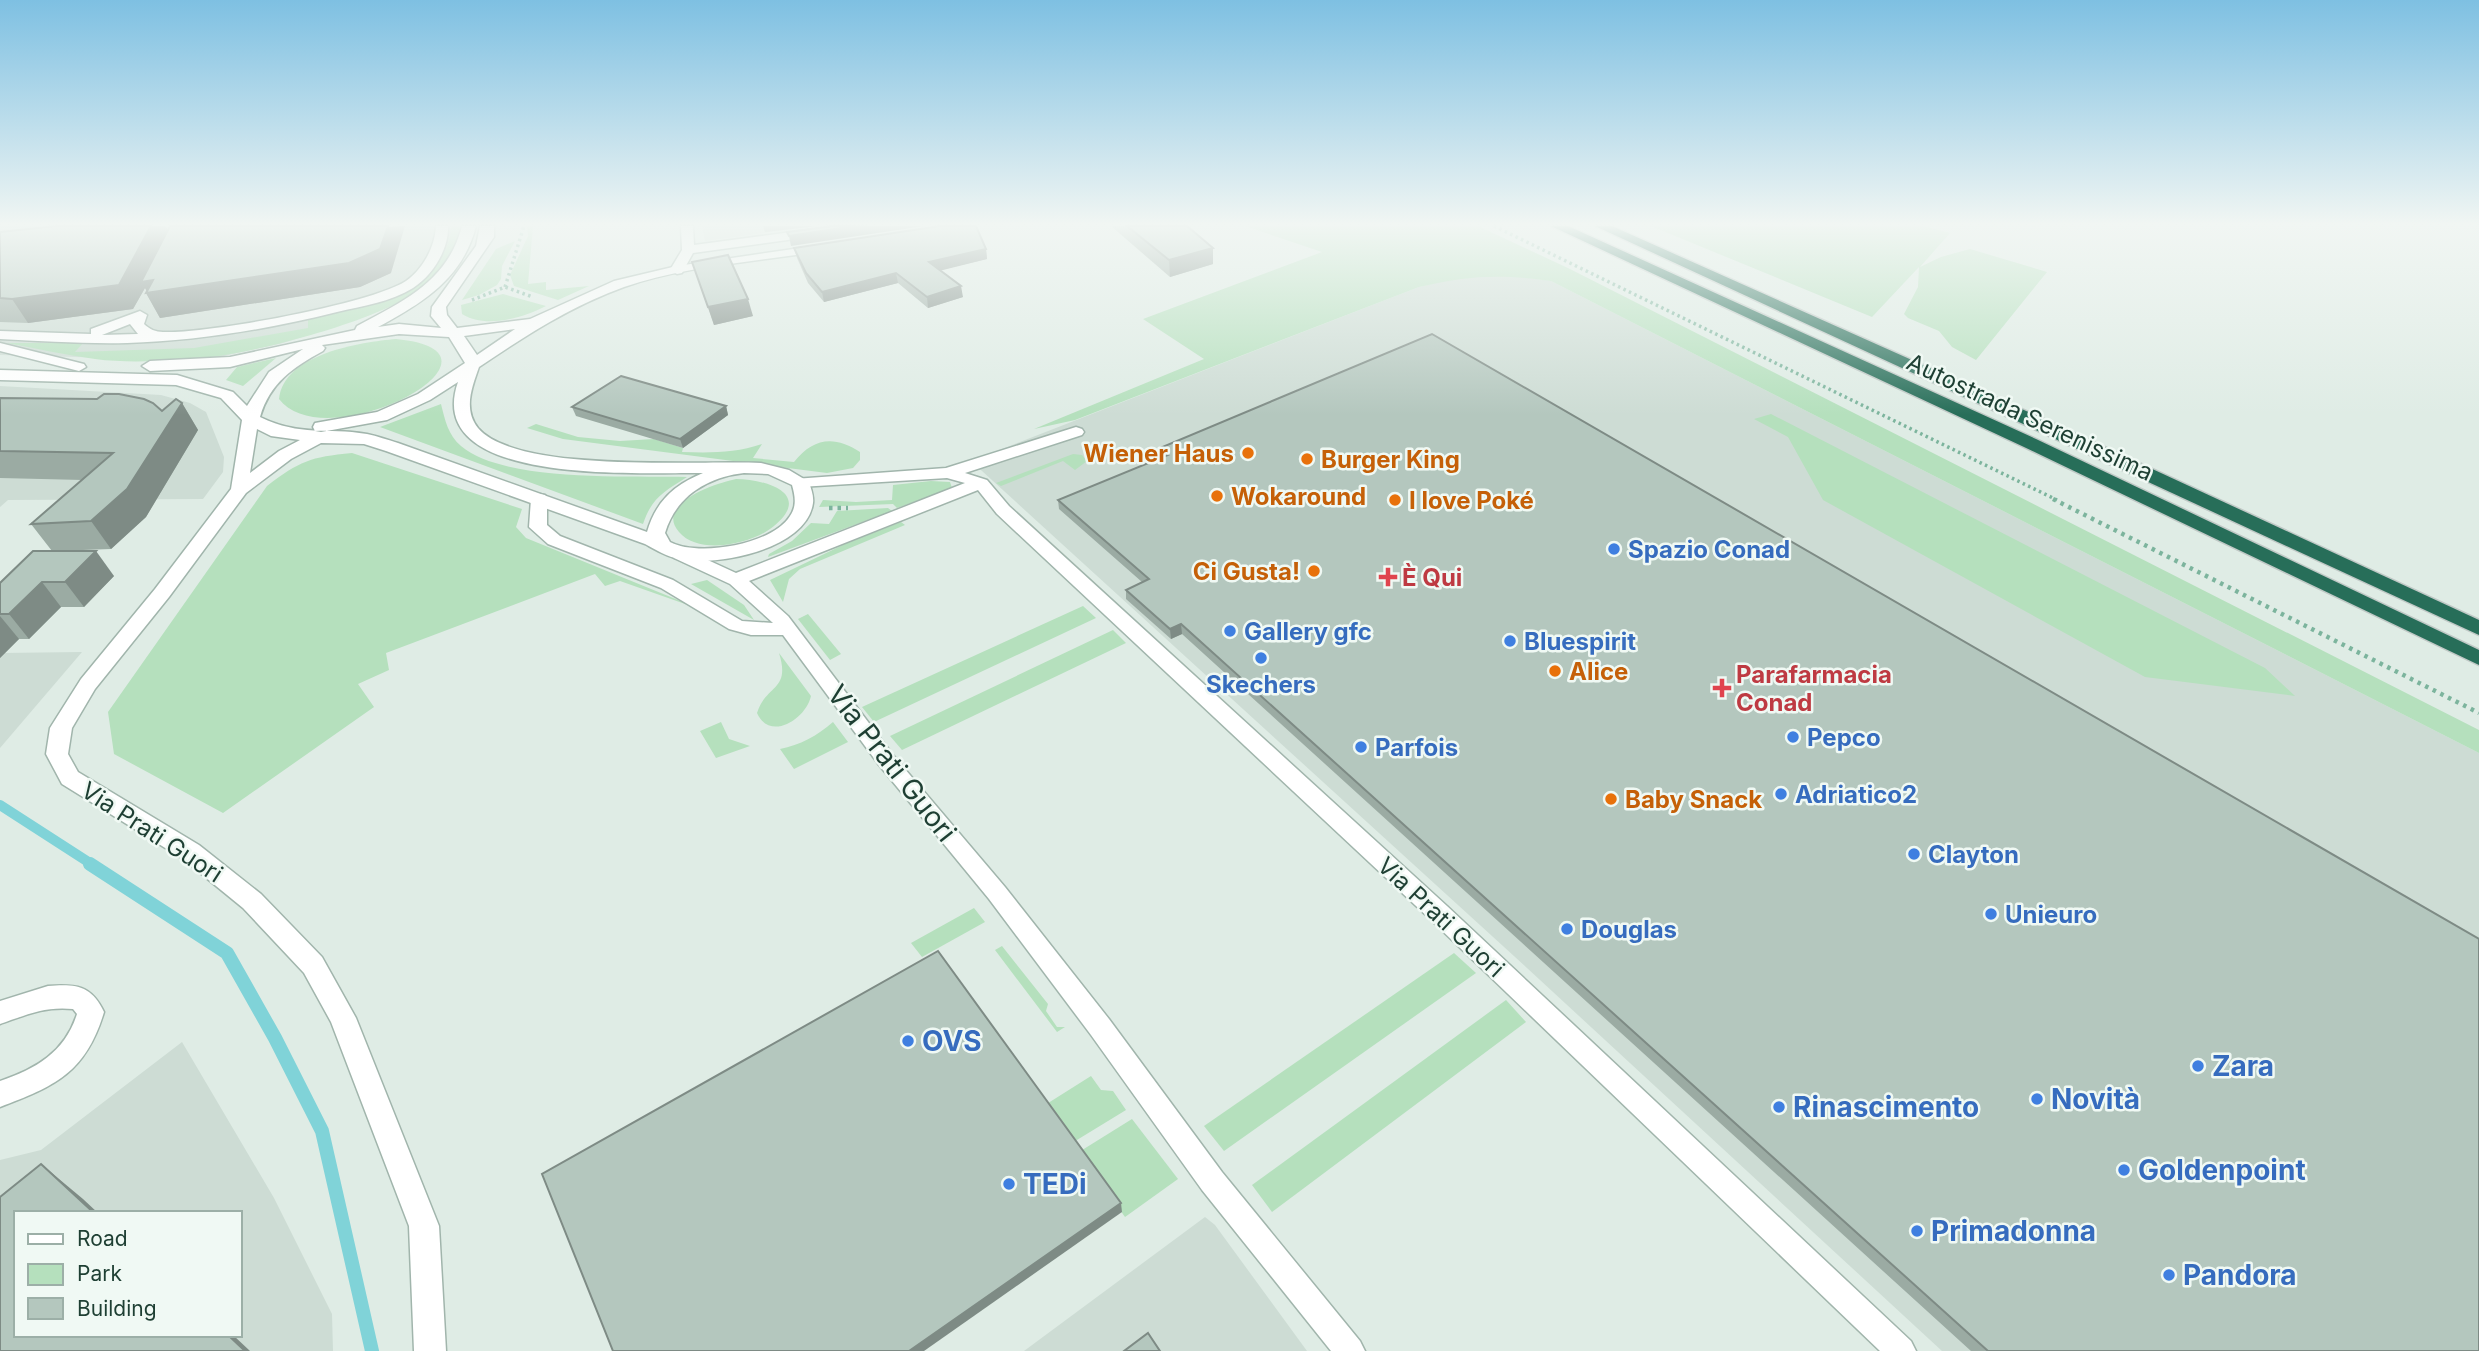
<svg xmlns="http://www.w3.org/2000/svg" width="2479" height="1351" viewBox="0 0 2479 1351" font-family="Inter,sans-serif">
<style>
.built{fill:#cddcd4;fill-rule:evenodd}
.green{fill:#b5e0bd}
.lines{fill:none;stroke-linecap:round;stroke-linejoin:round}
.stream-far1{stroke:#80d3d8;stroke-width:10}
.stream{stroke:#80d3d8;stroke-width:14}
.lane-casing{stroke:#a1b5ac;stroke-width:3}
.street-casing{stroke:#a1b5ac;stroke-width:3}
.highway-casing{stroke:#c0c9c6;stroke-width:3}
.path-far1{stroke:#7cb49d;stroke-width:3.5;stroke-dasharray:2.5 3.5;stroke-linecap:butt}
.path{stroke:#7cb49d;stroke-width:4.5;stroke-dasharray:3.5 5;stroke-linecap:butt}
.lane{fill:#fff;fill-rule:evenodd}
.street{fill:#fff;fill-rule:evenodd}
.highway{fill:#276e59;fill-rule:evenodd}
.wall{fill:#9baba3}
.shaded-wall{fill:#7e8b85}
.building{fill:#b4c7be;stroke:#7e8b85;stroke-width:2}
.food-dot{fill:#e8710a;stroke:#f0f9f4;stroke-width:2.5}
.shop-dot{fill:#3f7fe0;stroke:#f0f9f4;stroke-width:2.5}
.health-dot{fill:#e0444e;stroke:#f0f9f4;stroke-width:2.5}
.labels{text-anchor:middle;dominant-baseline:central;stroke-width:5;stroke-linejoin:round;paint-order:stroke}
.street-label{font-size:24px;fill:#1e3f33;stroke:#f0f9f4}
.food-label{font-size:24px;font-weight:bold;fill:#c56008;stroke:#f0f9f4;text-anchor:start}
.shop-label{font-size:24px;font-weight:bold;fill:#366cbe;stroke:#f0f9f4;text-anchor:start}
.health-label{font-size:24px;font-weight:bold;fill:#be3a42;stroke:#f0f9f4;text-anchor:start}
.near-street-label{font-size:28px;fill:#1e3f33;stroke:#f0f9f4}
.near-shop-label{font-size:28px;font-weight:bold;fill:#366cbe;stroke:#f0f9f4;text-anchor:start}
</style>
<rect width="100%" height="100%" fill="#dfece5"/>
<!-- built -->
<g class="built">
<path d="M0,226h460l-22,48 -68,41 -90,29 -61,13 -32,3 -187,-5z"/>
<path d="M702,226h113l-110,15z"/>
<path d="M1507,275l44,6 928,472v598h-537l-415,-383 -556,-507 448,-174 41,-10z"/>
<path d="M0,386l161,9 29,8 16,9 18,45 -1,15 -20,27 -195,1 -8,7z"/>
<path d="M82,652l-82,96v-95z"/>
<path d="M182,1042l92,156 58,116 1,37h-333v-191l41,-10zM16,1213h224v122h-224z"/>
<path d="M1205,1217l10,8 92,126h-283z"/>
</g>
<!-- green -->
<g class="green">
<path d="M451,226h9c-1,23 -16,43 -33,58 -38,36 -188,74 -242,76 -29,1 -61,3 -90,-1 -30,-4 -60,-11 -89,-16h77l-8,9 119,-4 114,-20v-10c31,-9 71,-15 99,-28 23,-10 44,-40 44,-64z"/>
<path d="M527,226h6l-5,58 18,-2v8l43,-4 -31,14 -44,-14 -4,-11 18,-39z"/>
<path d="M1245,226h233l92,43 909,461v23l-928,-472c-51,-7 -82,-6 -132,6l-344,133 -41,9 170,-70 -61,-40 179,-67z"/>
<path d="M1651,226h272l27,7 -30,34 21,-10 29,-8 77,23 -71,88 -24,-13 -13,-16 -31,-13 -4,-4 14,-27 1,-20 -47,50z"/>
<path d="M515,241l-13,25 -1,13 -4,6 -18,10 -17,5 34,-51z"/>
<path d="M503,294l43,12c-23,12 -61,23 -84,8l-1,-9z"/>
<path d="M396,339c135,13 -69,122 -117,60 4,-45 82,-57 117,-60z"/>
<path d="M276,358l-33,28 -17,-6 11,-13z"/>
<path d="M441,404c4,16 7,31 20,42 44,37 169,29 226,31 -23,15 -35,20 -44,47l-263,-97z"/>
<path d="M1771,414l494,254 30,28 -150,-19 -322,-177 -35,-63 -34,-18z"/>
<path d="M536,424l42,13 42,4 34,-2 29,9 -1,4c29,1 53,1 80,-8l-9,14 41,4c19,-24 40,-27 66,-10v8l-7,8 -26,5 -264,-34 -36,-11z"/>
<path d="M352,453l170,56 -6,18 10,11 179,73 -85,-30 -15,5 -10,-12 -209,79 3,17 -31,14 16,23 -151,106 -109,-59 -6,-42 159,-226c33,-25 43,-29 85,-33z"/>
<path d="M1073,454l9,1 5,6 -12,9 -12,-9 -62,25 -5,-3z"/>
<path d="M736,479c28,0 78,14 38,47 -21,18 -75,30 -95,6 -25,-29 38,-49 57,-53z"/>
<path d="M931,481l19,1 2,6 -55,20 -4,-4 -74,3 4,-7 33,2 36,-2 1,-15z"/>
<path d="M888,508l4,3 -124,46 1,-3 23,-13 19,-18 18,1 8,-13z"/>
<path d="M901,522l4,3 -105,44 -11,10 -6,23 -13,-22 77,-37z"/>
<path d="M707,580l37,25 10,15 -63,-36z"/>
<path d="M1083,606l13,12 -222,104 -12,-15z"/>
<path d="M808,614l33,40 -11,6 -32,-41z"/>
<path d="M1113,630l13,13 -224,107 -12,-14z"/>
<path d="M779,653l32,43c-5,23 -41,46 -54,17 9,-29 34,-22 22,-60z"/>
<path d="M721,722l8,17 21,7 -34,12 -16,-27z"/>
<path d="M833,722l15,20 -54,27 -14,-20c20,-4 37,-13 53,-27z"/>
<path d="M974,908l11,14 -63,35 -11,-14z"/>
<path d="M1002,946l46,58 -2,7 11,16h8l-8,5 -62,-82z"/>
<path d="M1454,953l22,20 -252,178 -20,-25z"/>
<path d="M1506,1000l20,22 -254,190 -20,-27z"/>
<path d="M1091,1076l10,14 12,1 13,19 -54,33 -27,-38z"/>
<path d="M1132,1119l46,60 -53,38 -46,-65z"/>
</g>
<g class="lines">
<!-- stream-far1 -->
<path class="stream-far1" d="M0,805l93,60"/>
<!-- stream -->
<path class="stream" d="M90,864l137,89 48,85 47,93 50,220"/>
<!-- lane casing -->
<g class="lane-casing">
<g id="lane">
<path d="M436,226h12c1,23 -15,49 -35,62 -22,14 -51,18 -76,24 -68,17 -139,29 -210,31 -42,1 -85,-2 -127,-4v-8l91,3v-5l49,-18 7,4 -3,9c5,5 12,8 19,8 43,2 208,-28 243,-51 17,-12 29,-34 30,-55zM130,324l8,10 -36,1z"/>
<path d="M681,226h12l1,19 142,-19h30l-6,4 -167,23 -11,20 -5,1 -7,-4 12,-20z"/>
<path d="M0,343l84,21 2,3 -7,4 -79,-20z"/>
<path d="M1076,427l6,2 2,3 -2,3 -117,38 22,7 22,26 438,400 464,435 5,10h-36l-449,-431 -434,-406 -19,-24 -229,91 39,35 105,139 112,132 104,132 113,153 138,169 5,10h-34l-129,-161 -111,-155 -102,-136 -110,-134 -96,-130h-32l-22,-6 -68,-41 -113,-44 -19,-17 2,-28 8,-5 6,1 2,4v26l13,11 113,44 69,41 31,2 -43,-39 -56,-26 -3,-4 3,-4h12l50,23 229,-90 -18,-5 -147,9 -6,-2 -2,-3 2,-3 152,-11z"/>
</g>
</g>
<!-- street casing -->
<g class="street-casing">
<g id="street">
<path d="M462,226h14c-13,52 -53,77 -98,101l21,-3 42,4 -10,-12 1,-9 44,-61 4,-20h14v11l-48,70 1,8 10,13 73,-9 84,-38 63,-15 151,-22v6l-5,1c-63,10 -140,15 -199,36 -53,19 -99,49 -145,80 -7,20 -16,42 -1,61 39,46 222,32 283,35l28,7 20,12c2,7 5,14 4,21 -6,46 -96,64 -133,56 -13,-2 -24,-9 -35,-15l-259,-93 -22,-7 -43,-1 -30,16 -45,34 -77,104 -74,92 -23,39 -4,26 10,18 121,73 62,49 61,63 34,61 83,208 7,125h-32l-5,-125 -78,-204 -27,-49 -61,-65 -60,-49 -121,-75 -16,-30 4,-26 31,-49 74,-90 76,-100 11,-69 -21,-22 -45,-13 -176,-5v-10l177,5 56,17 14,14 22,-34 34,-23 -73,18 -80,4 -8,-5 8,-5 80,-4 125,-27 2,-4c47,-25 91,-45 105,-100zM515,329l-38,26 -13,-19zM399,334l50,3 16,26 -47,31 -41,18 -62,11 -2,4 2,4 6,1 66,-12 43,-20 28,-18c-37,106 188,90 245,91 -29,12 -47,28 -56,59l-249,-89c-10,-3 -21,-7 -31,-9 -42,-7 -65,3 -107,-17 10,-34 32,-49 63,-66l2,-3 -3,-3zM257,429l14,7 29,4 -21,11 -29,22zM744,473l24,1 24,11c3,11 5,21 -2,31 -18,29 -92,41 -120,26l-5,-9c11,-37 43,-56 79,-60z"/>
<path d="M48,986c28,-2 43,-1 56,26 -18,60 -48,74 -104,95v-26c36,-12 65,-29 77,-67l-4,-5c-28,-3 -47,6 -73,15v-23z"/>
</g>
</g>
<!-- highway casing -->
<g class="highway-casing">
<g id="highway">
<path d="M1551,226h17l468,213 443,211v15l-455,-218z"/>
<path d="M1595,226h17l443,198 424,196v15z"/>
</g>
</g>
<!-- path-far1 -->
<g class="path-far1">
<path d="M1494,226l563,274"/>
<path d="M505,287l19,-61"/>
<path d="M472,300l33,-13 28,10"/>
</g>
<!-- path -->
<g class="path">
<path d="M2053,499l426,214"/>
<path d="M829,508h19"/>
</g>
<!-- lane -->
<use href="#lane" class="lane"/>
<!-- street -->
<use href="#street" class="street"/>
<!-- highway -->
<use href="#highway" class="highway"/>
</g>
<!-- wall -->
<g class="wall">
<path d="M56,226h109l3,4 223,43 -31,14 -200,31 -14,-25 1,-1 -2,-4 -12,21 -105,14 -28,-1v-89z"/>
<path d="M1111,226h76l26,22v16l-43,13z"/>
<path d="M794,248l192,1 1,10 -47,11 23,27 -35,11 -30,-25 -74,19 -16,-19 -11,-25z"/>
<path d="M692,262l61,54 -39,9z"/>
<path d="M0,398l162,13 20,-8 16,27 -52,87 -35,32 -56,2 59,25 -30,31h-23l-32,32h-10l-19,19v-75l52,-32 -21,-27 52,-44 -83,-2z"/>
<path d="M726,406l2,9 -45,33 -107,-32 -4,-9z"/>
<path d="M1160,448l1319,903h-508l-789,-717 -11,5 -45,-40v-9l16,-8 -83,-73 -1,-9 103,-42z"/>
</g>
<!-- shaded-wall -->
<g class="shaded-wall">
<path d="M151,226h14l7,10 233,-10 -14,47 -31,14 -200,31 -14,-25h2l-3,-5 -12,21 -105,14 -16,-24z"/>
<path d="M763,226h55l-53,6z"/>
<path d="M855,226h69l-133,20 -2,-10z"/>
<path d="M1213,248v16l-43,13 -1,-17z"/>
<path d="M986,249l1,10 -56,14 -2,-11z"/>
<path d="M896,273l2,10 -74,19 -2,-10z"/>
<path d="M961,286l2,11 -35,11 -1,-11z"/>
<path d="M748,299l5,17 -39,9 -6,-18z"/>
<path d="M182,403l16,27 -52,87 -35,32 -20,-28z"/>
<path d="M726,406l2,9 -45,33 -3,-9z"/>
<path d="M96,551l18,25 -30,31 -19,-25z"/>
<path d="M42,582l19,25 -32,32 -20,-25z"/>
<path d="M0,616l19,23 -19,19z"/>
<path d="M1181,624l1,10 -11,5 -1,-10z"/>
<path d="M41,1164l42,35 15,14h-4z"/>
<path d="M1121,1203l1,9 -198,139h-15z"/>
<path d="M228,1335h5l17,16h-5z"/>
</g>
<!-- building -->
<g class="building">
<path d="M56,226h95l-32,59 -107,14 -12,-1v-66z"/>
<path d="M170,226h218l-8,23 -31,14 -203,30 7,-13 -12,2z"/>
<path d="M834,226h21l-66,10 -2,-4z"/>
<path d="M940,226h36l10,23 -57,13 32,24 -34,11 -31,-24 -74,19 -16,-19 -12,-25z"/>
<path d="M1127,226h60l26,22 -44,12z"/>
<path d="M728,255l20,44 -40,8 -16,-45z"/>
<path d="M1432,334l1047,605v412h-491l-807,-727 -11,5 -44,-39 23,-11 -91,-79 110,-45 -8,-7z"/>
<path d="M621,376l105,30 -46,33 -108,-32z"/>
<path d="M104,394h15l25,5 9,4 9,8 14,-12 6,4 -55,86 -36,32 -60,3 82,-71 -113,-2v-53l97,1z"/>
<path d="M33,551h63l-31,31h-23l-33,32h-9v-31z"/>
<path d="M938,951l183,252 -212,148h-296l-71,-177z"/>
<path d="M41,1164l53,49h-78v122h212l17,16h-245v-154z"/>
<path d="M1148,1333l12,18h-36z"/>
</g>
<!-- sky -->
<linearGradient id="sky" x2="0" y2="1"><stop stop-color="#7ec0e2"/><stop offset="0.54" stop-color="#f1f6f3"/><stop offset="1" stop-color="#f1f6f3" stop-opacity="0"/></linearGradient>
<rect width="2479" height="415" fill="url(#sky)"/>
<!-- markers -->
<g class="food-dot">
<circle cx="1248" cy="453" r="7"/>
<circle cx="1307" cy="459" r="7"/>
<circle cx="1217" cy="496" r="7"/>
<circle cx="1395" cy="500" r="7"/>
<circle cx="1314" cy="571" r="7"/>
<circle cx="1555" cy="671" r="7"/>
<circle cx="1611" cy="799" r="7"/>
</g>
<g class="shop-dot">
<circle cx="1614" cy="549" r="7"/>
<circle cx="1230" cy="631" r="7"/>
<circle cx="1510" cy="641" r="7"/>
<circle cx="1261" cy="658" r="7"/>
<circle cx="1793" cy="737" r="7"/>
<circle cx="1361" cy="747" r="7"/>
<circle cx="1781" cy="794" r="7"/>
<circle cx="1914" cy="854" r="7"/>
<circle cx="1991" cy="914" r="7"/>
<circle cx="1567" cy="929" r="7"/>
<circle cx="908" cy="1041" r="7"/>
<circle cx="2198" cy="1066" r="7"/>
<circle cx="2037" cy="1099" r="7"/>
<circle cx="1779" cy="1107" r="7"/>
<circle cx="2124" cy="1170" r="7"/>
<circle cx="1009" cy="1184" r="7"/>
<circle cx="1917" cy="1231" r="7"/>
<circle cx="2169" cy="1275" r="7"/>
</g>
<g class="health-dot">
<path d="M1384.5 566.5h7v7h7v7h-7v7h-7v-7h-7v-7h7z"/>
<path d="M1718.5 677.5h7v7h7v7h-7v7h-7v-7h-7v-7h7z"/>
</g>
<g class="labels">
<!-- street labels -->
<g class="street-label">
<text transform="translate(2030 417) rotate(25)">Autostrada Serenissima</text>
<text transform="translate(152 832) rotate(33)">Via Prati Guori</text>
<text transform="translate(1441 917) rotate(43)">Via Prati Guori</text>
</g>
<!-- food labels -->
<g class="food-label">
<text x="1234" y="453" text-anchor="end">Wiener Haus</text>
<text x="1321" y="459">Burger King</text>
<text x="1231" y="496">Wokaround</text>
<text x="1409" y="500">I love Poké</text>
<text x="1300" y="571" text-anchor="end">Ci Gusta!</text>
<text x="1569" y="671">Alice</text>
<text x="1625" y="799">Baby Snack</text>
</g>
<!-- shop labels -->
<g class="shop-label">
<text x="1628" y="549">Spazio Conad</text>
<text x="1244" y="631">Gallery gfc</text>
<text x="1524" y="641">Bluespirit</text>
<text x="1261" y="684" text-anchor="middle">Skechers</text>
<text x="1807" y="737">Pepco</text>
<text x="1375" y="747">Parfois</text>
<text x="1795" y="794">Adriatico2</text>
<text x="1928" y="854">Clayton</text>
<text x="2005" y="914">Unieuro</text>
<text x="1581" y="929">Douglas</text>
</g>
<!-- health labels -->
<g class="health-label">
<text x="1402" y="577">È Qui</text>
<text x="1736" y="674">Parafarmacia<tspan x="1736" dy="28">Conad</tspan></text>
</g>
<!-- near-street labels -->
<g class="near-street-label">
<text transform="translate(892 763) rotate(52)">Via Prati Guori</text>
</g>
<!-- near-shop labels -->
<g class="near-shop-label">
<text x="922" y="1041">OVS</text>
<text x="2212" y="1066">Zara</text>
<text x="2051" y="1099">Novità</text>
<text x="1793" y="1107">Rinascimento</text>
<text x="2138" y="1170">Goldenpoint</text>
<text x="1023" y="1184">TEDi</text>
<text x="1931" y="1231">Primadonna</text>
<text x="2183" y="1275">Pandora</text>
</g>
</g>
<!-- legend -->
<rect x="14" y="1211" width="228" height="126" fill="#f0f9f4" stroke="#9cafa7" stroke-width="2"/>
<rect x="28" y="1234" width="35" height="10" fill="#ffffff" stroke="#9cafa7" stroke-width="2"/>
<text x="77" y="1246" font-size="21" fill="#1e3f33">Road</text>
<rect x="28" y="1264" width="35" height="21" fill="#b5e0bd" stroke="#9cafa7" stroke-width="2"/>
<text x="77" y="1281" font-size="21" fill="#1e3f33">Park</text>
<rect x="28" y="1298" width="35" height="21" fill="#b4c7be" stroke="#9cafa7" stroke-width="2"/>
<text x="77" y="1316" font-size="21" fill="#1e3f33">Building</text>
</svg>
